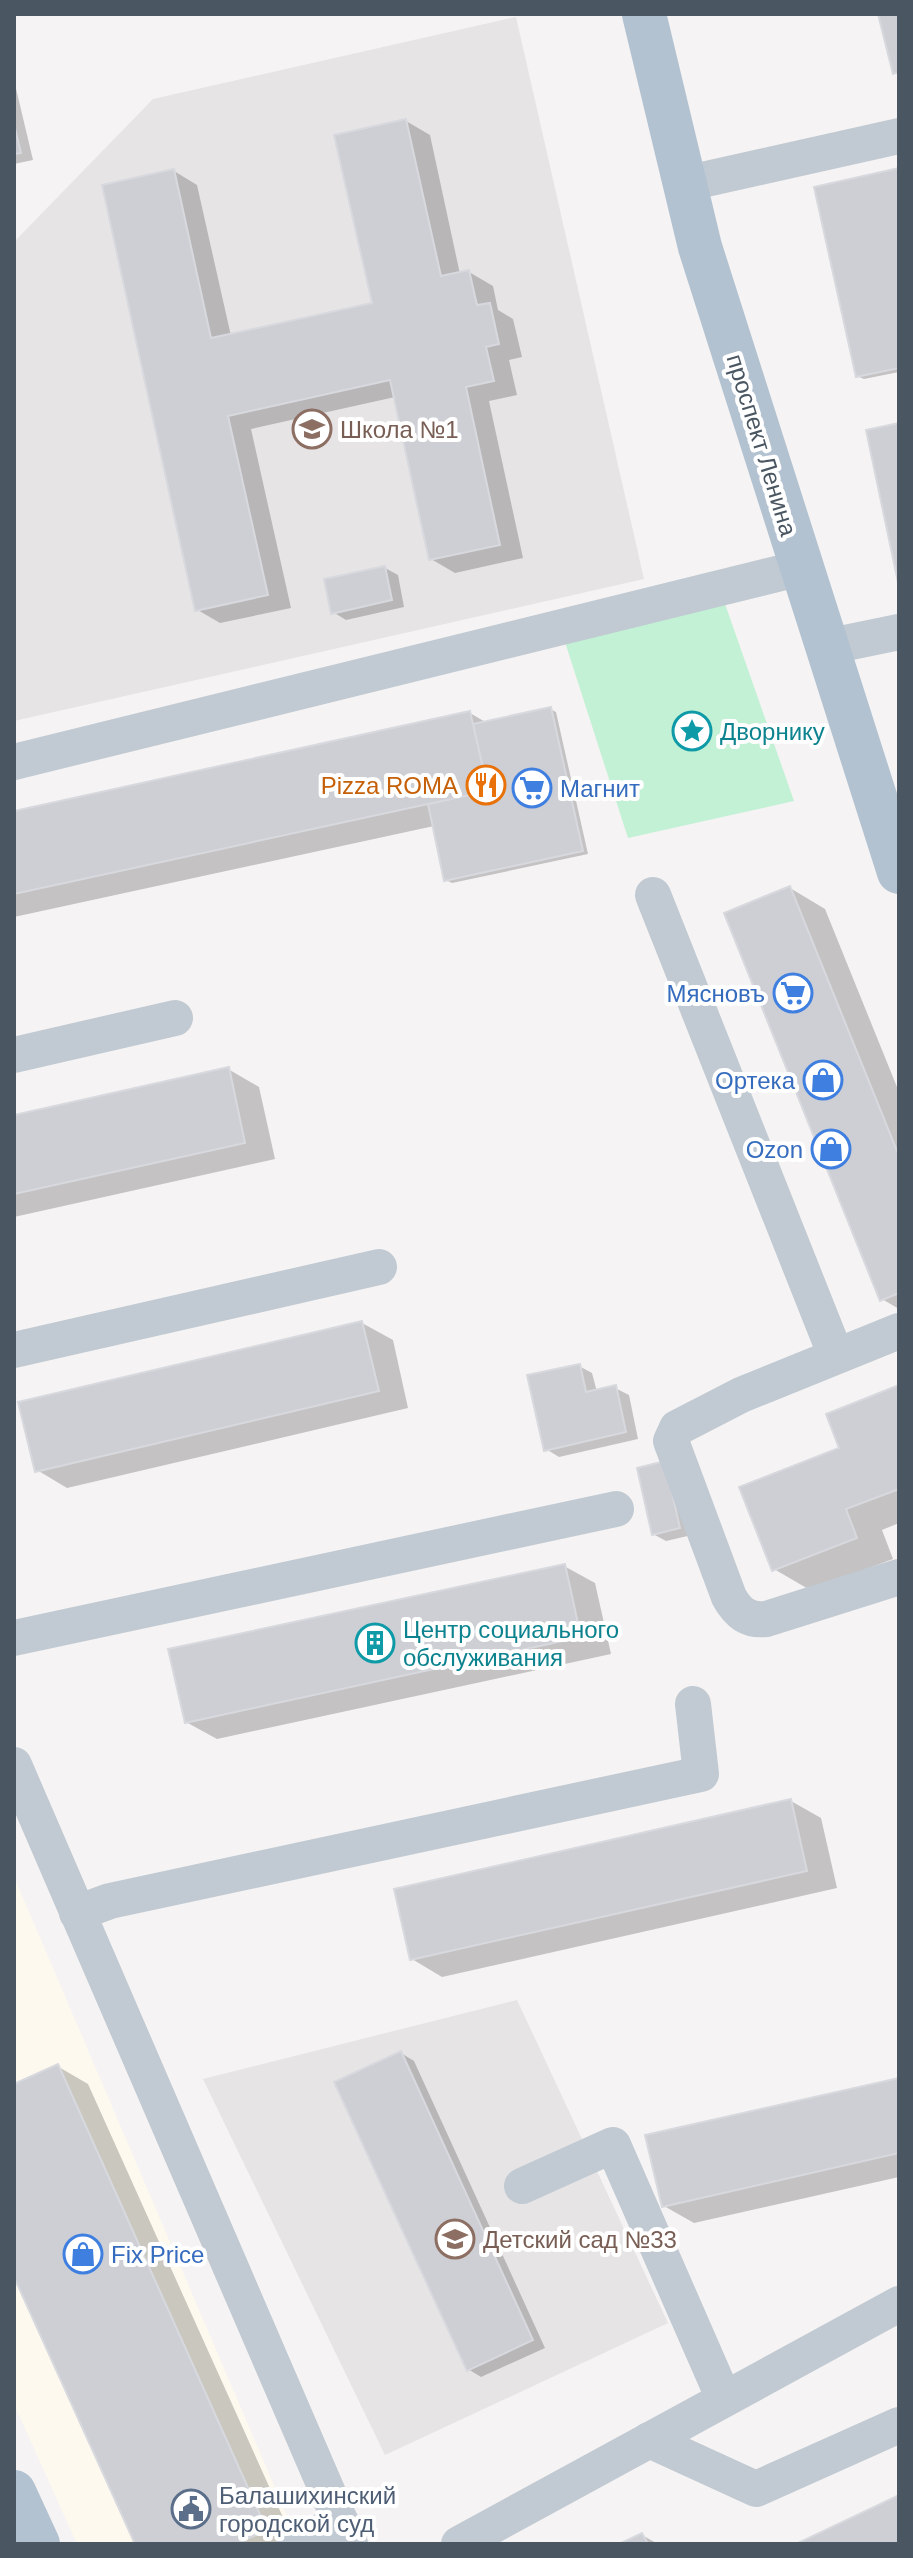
<svg xmlns="http://www.w3.org/2000/svg" width="913" height="2558" viewBox="0 0 913 2558" font-family="Arial,sans-serif">
<style>
.commercial{fill:#fdf9ef}
.education{fill:#e6e4e5}
.green{fill:#c3f1d5}
.shadow{fill:#0003}
.building{fill:#cdcfd5;stroke:#d7d9de;stroke-width:2}
.lines{fill:none;stroke-linecap:round;stroke-linejoin:round}
.minor{stroke:#c1cad2;stroke-width:36}
.major{stroke:#b3c2d1;stroke-width:44}
.labels{text-anchor:middle;dominant-baseline:central;stroke-width:8;stroke-linejoin:round;paint-order:stroke}
.education-label{font-size:24px;fill:#785e54;stroke:#fff;text-anchor:start}
.street-label{font-size:24px;fill:#4a5661;stroke:#fff}
.culture-label{font-size:24px;fill:#0d838f;stroke:#fff;text-anchor:start}
.food-label{font-size:24px;fill:#c56008;stroke:#fff;text-anchor:end}
.shop-label{font-size:24px;fill:#366cbe;stroke:#fff;text-anchor:end}
.service-label{font-size:24px;fill:#4e5e75;stroke:#fff;text-anchor:start}
</style>
<rect width="100%" height="100%" fill="#f5f3f3"/>
<!-- commercial -->
<path class="commercial" d="M14,1877l285,667h-222l-63,-140z"/>
<!-- education -->
<g class="education">
<path d="M516,17l128,562 -630,142v-479l139,-143z"/>
<path d="M517,2000l151,323 -283,132 -182,-376z"/>
</g>
<!-- green -->
<path class="green" d="M724,601l70,200 -166,37 -64,-199z"/>
<!-- shadow -->
<g class="shadow">
<path d="M14,80l19,80 -19,4z"/>
<path d="M406,121l24,14 30,139 9,-2 24,14 5,24 15,9 9,38 -13,3 8,35 -28,6 34,157 -68,15 -24,-14 -36,-162 -144,32 40,179 -71,15 -24,-14 -22,-438 23,14 34,151 143,-32z"/>
<path d="M899,170v202l-35,7 -7,-3z"/>
<path d="M385,568l13,7 6,32 -58,13 -13,-8z"/>
<path d="M550,709l6,3 32,142 -136,29 -6,-3 -12,-54 -420,91v-104l456,-100 17,10z"/>
<path d="M790,888l35,21 74,183v217l-17,-10z"/>
<path d="M228,1069l31,18 16,72 -261,58v-100z"/>
<path d="M362,1323l31,17 15,68 -341,80 -30,-18z"/>
<path d="M579,1366l13,7 5,19 18,-4 14,7 9,44 -79,18 -13,-8z"/>
<path d="M899,1387v136l-17,7 11,29 -83,31 -36,-21 67,-120z"/>
<path d="M665,1463l27,72 -26,6 -13,-7z"/>
<path d="M564,1566l31,17 16,71 -394,85 -31,-17z"/>
<path d="M791,1801l30,17 16,70 -395,89 -30,-18z"/>
<path d="M401,2053l13,8 131,287 -64,29 -13,-8z"/>
<path d="M57,2066l31,18 207,460h-158l-123,-272v-186z"/>
<path d="M899,2080v97l-205,46 -30,-17z"/>
<path d="M642,2535l16,9h-35z"/>
</g>
<!-- building -->
<g class="building">
<path d="M878,14h21v58l-6,2z"/>
<path d="M406,119l35,157 28,-6 8,35 13,-2 9,41 -13,3 8,34 -28,6 34,158 -71,15 -39,-180 -162,36 40,179 -73,16 -93,-426 72,-16 37,169 161,-35 -38,-168z"/>
<path d="M14,124l7,29 -7,1z"/>
<path d="M899,168v200l-43,9 -42,-190z"/>
<path d="M899,423v164l-33,-157z"/>
<path d="M385,566l7,34 -61,14 -7,-35z"/>
<path d="M551,707l32,144 -139,30 -16,-77 60,-13 -15,-67z"/>
<path d="M470,711l18,80 -474,103v-83z"/>
<path d="M790,886l109,270v137l-19,8 -156,-388z"/>
<path d="M229,1067l16,76 -231,51v-79z"/>
<path d="M362,1321l17,70 -344,81 -17,-70z"/>
<path d="M580,1364l6,28 30,-7 10,47 -82,19 -17,-76z"/>
<path d="M899,1385v104l-53,20 11,29 -85,33 -33,-84 100,-39 -13,-34z"/>
<path d="M665,1461l15,67 -28,7 -15,-67z"/>
<path d="M565,1564l16,73 -396,86 -17,-74z"/>
<path d="M791,1799l16,72 -397,89 -16,-71z"/>
<path d="M401,2051l132,289 -66,31 -133,-289z"/>
<path d="M58,2064l209,466 -31,14h-101l-121,-267v-193z"/>
<path d="M899,2078v75l-237,54 -17,-72z"/>
<path d="M899,2495v49h-103z"/>
<path d="M642,2533l6,11h-29z"/>
</g>
<g class="lines">
<!-- minor -->
<g class="minor">
<path d="M684,184l215,-48"/>
<path d="M826,647l73,-15"/>
<path d="M14,762l787,-194"/>
<path d="M653,895l183,461"/>
<path d="M14,1055l161,-37"/>
<path d="M899,1331l-158,64 -64,33 -6,13 58,156c9,16 19,24 37,22l133,-42"/>
<path d="M14,1350l365,-83"/>
<path d="M14,1638l602,-129"/>
<path d="M14,1765l336,779"/>
<path d="M77,1913l33,-12 591,-127 -8,-70"/>
<path d="M522,2186l91,-41 111,254"/>
<path d="M649,2440l107,49 143,-64"/>
<path d="M295,2544l46,-22"/>
<path d="M459,2544l440,-240"/>
</g>
<!-- major -->
<g class="major">
<path d="M644,14l56,233 199,625"/>
<path d="M14,2492l24,52"/>
</g>
</g>
<!-- icons -->
<defs>
<g id="school-ring" transform="scale(2)"><circle r="9.5" fill="#fff" stroke="#8d6e63" stroke-width="1.5"/><path d="M0-5L7-2L0 1L-7-2ZM-4 1L0 2.5L4 1V4Q0 6-4 4Z" fill="#8d6e63"/></g>
<g id="sight-ring" transform="scale(2)"><circle r="9.5" fill="#fff" stroke="#0f9aa8" stroke-width="1.5"/><path d="M0-6L1.8-2.2L6-1.7L2.9 1.2L3.7 5.4L0 3.3L-3.7 5.4L-2.9 1.2L-6-1.7L-1.8-2.2Z" fill="#0f9aa8"/></g>
<g id="restaurant-ring" transform="scale(2)"><circle r="9.5" fill="#fff" stroke="#e8710a" stroke-width="1.5"/><path d="M-5-6h1v4h1v-4h1v4h1v-4h1v5L-1.5 .5V6h-2V.5L-5-1ZM5-6V6H3V1.5H1.5Q1.5-4 5-6Z" fill="#e8710a"/></g>
<g id="supermarket-ring" transform="scale(2)"><circle r="9.5" fill="#fff" stroke="#3f7fe0" stroke-width="1.5"/><path d="M-6-5.5h2.5l.6 2H6L4.5 2H-2.5L-4.4-4H-6ZM-1.5 3.2a1.3 1.3 0 1 0 .1 0ZM3 3.2a1.3 1.3 0 1 0 .1 0Z" fill="#3f7fe0"/></g>
<g id="shop-ring" transform="scale(2)"><circle r="9.5" fill="#fff" stroke="#3f7fe0" stroke-width="1.5"/><path d="M-5-2.5h2.3a2.7 3.5 0 0 1 5.4 0H5L5.5 6h-11ZM-1.5-2.5h3a1.5 2.3 0 0 0-3 0Z" fill="#3f7fe0"/></g>
<g id="building-ring" transform="scale(2)"><circle r="9.5" fill="#fff" stroke="#0f9aa8" stroke-width="1.5"/><path d="M-4-6H4V6H1V3H-1V6H-4ZM-2.5-4.3h1.7v1.8h-1.7ZM.8-4.3h1.7v1.8H.8ZM-2.5-1h1.7V.8h-1.7ZM.8-1h1.7V.8H.8Z" fill="#0f9aa8"/></g>
<g id="civic-ring" transform="scale(2)"><circle r="9.5" fill="#fff" stroke="#5c6f8a" stroke-width="1.5"/><path d="M-.6-6.5H3V-4.5H.6V-3L4-1V1h2V6H-6V1h2V-1L-.6-3ZM-1.2 2.5V6h2.4V2.5Z" fill="#5c6f8a"/></g>
</defs>
<g fill-rule="evenodd">
<use href="#school-ring" x="312" y="429"/>
<use href="#sight-ring" x="692" y="731"/>
<use href="#restaurant-ring" x="486" y="785"/>
<use href="#supermarket-ring" x="532" y="788"/>
<use href="#supermarket-ring" x="793" y="993"/>
<use href="#shop-ring" x="823" y="1080"/>
<use href="#shop-ring" x="831" y="1149"/>
<use href="#building-ring" x="375" y="1643"/>
<use href="#school-ring" x="455" y="2239"/>
<use href="#shop-ring" x="83" y="2254"/>
<use href="#civic-ring" x="191" y="2509"/>
</g>
<g class="labels">
<!-- education labels -->
<g class="education-label">
<text x="340" y="429">Школа №1</text>
<text x="483" y="2239">Детский сад №33</text>
</g>
<!-- street labels -->
<g class="street-label">
<text transform="translate(762 445) rotate(73)">проспект Ленина</text>
</g>
<!-- culture labels -->
<g class="culture-label">
<text x="720" y="731">Дворнику</text>
<text x="403" y="1629">Центр социального<tspan x="403" dy="28">обслуживания</tspan></text>
</g>
<!-- food labels -->
<g class="food-label">
<text x="458" y="785">Pizza ROMA</text>
</g>
<!-- shop labels -->
<g class="shop-label">
<text x="560" y="788" text-anchor="start">Магнит</text>
<text x="765" y="993">Мясновъ</text>
<text x="795" y="1080">Ортека</text>
<text x="803" y="1149">Ozon</text>
<text x="111" y="2254" text-anchor="start">Fix Price</text>
</g>
<!-- service labels -->
<g class="service-label">
<text x="219" y="2495">Балашихинский<tspan x="219" dy="28">городской суд</tspan></text>
</g>
</g>
<!-- border -->
<rect width="913" height="2558" fill="none" stroke="#4a5661" stroke-width="32"/>
</svg>
